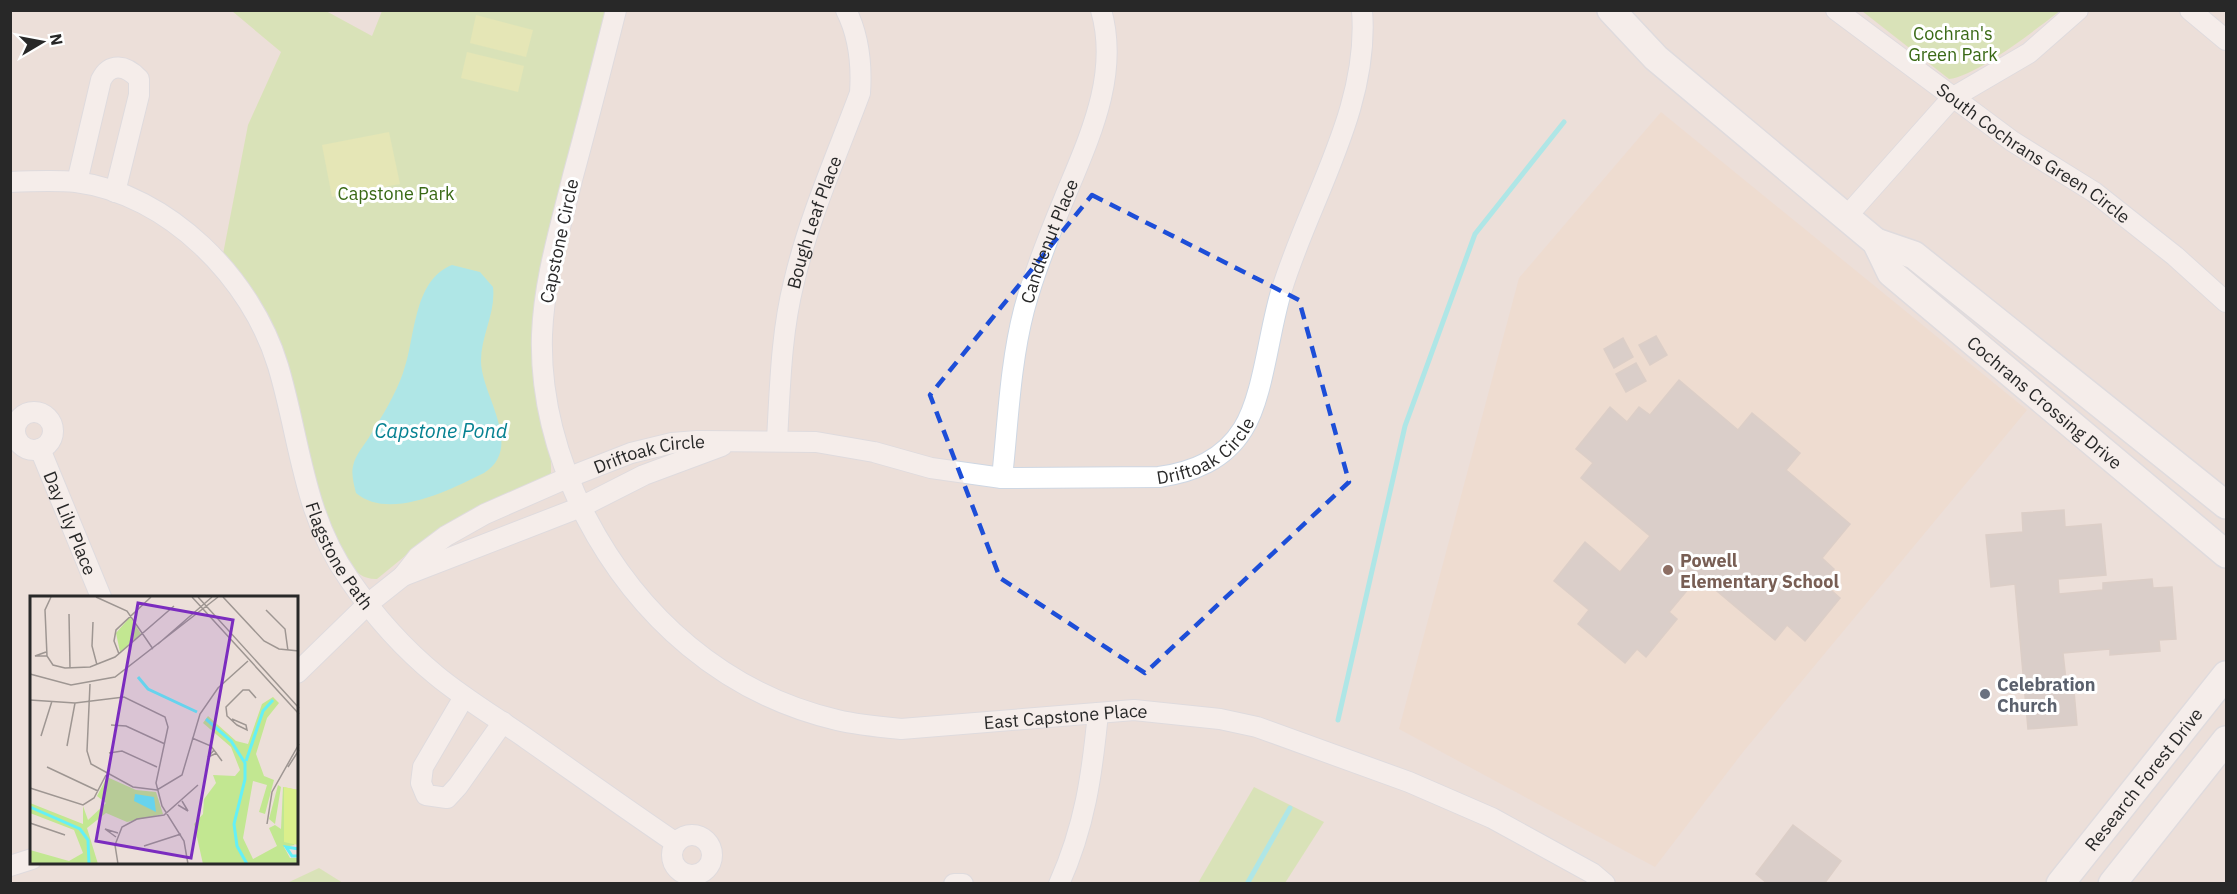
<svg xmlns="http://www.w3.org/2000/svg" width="2237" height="894" viewBox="0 0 2237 894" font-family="'IBM Plex Sans',sans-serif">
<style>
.education{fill:#efd9c6}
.green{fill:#c2e791}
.pitch{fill:#dbef8c}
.water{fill:#64f0f6}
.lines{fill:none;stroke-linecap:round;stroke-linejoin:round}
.stream{stroke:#64f0f6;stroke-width:5}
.building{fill:#c3bbb5;stroke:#c7bbb2;stroke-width:1.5}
.street-casing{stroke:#ced7e3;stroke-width:22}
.secondary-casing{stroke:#ced7e3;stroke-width:30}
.street{stroke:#fff;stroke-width:20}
.secondary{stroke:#fff;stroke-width:27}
.marked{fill:none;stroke:#1d4ed8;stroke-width:4.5;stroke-dasharray:12 8;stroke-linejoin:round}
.education-dot{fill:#8d6e63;stroke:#fff;stroke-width:2}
.worship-dot{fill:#6b7280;stroke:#fff;stroke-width:2}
.labels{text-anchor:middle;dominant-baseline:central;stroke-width:6;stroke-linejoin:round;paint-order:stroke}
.park-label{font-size:18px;fill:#396915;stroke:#fff}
.street-label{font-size:18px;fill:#282828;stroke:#fff}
.education-label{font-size:18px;font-weight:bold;fill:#785e54;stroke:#fff;text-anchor:start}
.worship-label{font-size:18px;font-weight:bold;fill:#5b616d;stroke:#fff;text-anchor:start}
.water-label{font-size:20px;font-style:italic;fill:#068292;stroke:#fff}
.inset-river{fill:none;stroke:#64f0f6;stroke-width:3}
.inset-road{fill:none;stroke:#9e9692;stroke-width:1.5}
.view{fill:#7b2cbf;fill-opacity:0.15;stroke:#7b2cbf;stroke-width:3}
.inset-edge{fill:none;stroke:#282828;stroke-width:3}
</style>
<rect width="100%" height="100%" fill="#ecdfd9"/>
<!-- education -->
<path class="education" d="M1661,112l366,298 -284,342 -88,115 -256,-138 120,-451z"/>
<!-- green -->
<g class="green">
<path d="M232,11h94l46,25 10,-25h224l-57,225 2,237 -6,8 -129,66 -39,32c-25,1 -35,-27 -46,-46l-65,-218 -20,-33 -23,-28 25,-129 33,-73z"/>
<path d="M1862,11h198c-24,18 -83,65 -111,68z"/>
<path d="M1254,787l70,35 -39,61h-87z"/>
<path d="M319,868l24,15h-56z"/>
</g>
<!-- pitch -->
<g class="pitch">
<path d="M476,15l57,15 -7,27 -56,-14z"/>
<path d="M467,52l57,14 -6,26 -57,-14z"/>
<path d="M389,132l11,52 -68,13 -10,-52z"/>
</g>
<!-- water -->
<path class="water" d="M452,265l28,7 13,15c3,26 -12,48 -12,74 0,34 44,86 3,112 -34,17 -95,48 -128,20 -2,-8 -5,-19 -3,-27 3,-13 12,-21 18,-32 12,-19 24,-39 32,-61 13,-34 9,-92 49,-108z"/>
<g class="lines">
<!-- stream -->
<g class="stream">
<path d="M1338,720l67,-294 70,-192 89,-112"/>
<path d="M1247,884l43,-76"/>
</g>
</g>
<!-- building -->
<g class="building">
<path d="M1656,336l11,19 -17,10 -11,-20z"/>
<path d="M1623,338l10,19 -19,11 -10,-19z"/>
<path d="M1636,363l10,18 -20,11 -10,-18z"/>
<path d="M1679,380l59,50 14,-17 48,40 -14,17 64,54 -28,34 12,11 -11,14 17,15 -35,43 -18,-16 -12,15 -76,-64 -30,36 8,7 -31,38 -9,-8 -12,14 -47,-39 11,-14 -35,-29 31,-39 35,30 30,-36 -69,-58 12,-15 -17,-14 34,-42 17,15 12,-15 11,8z"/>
<path d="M2064,510l1,17 36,-3 5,51 -48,4 1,15 44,-4v-7l49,-4 1,9 19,-1 4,52 -17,1 1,11 -50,4v-6l-47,4 3,27h7l4,45 -49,4 -13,-145 -24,3 -5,-52 37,-3 -1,-19z"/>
<path d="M1793,825l48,36 -17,23h-56l-12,-10z"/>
</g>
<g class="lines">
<!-- street casing -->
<g class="street-casing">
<g id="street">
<path id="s1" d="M616,10c-14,56 -28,111 -43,166 -13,53 -29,104 -31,159 -2,64 16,126 44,182 52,100 139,177 251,203 21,5 43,7 64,9l233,-19 86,9 37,8 152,55 83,36 100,55 13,11"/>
<path id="s2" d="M1836,10l176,131 82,51 81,64 51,46"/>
<path d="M2190,10l36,30"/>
<path id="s3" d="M10,182c22,-1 44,-2 66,0 93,12 176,97 202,184 22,73 25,149 71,213 24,35 55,70 88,97 28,23 60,42 90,63 50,35 99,70 149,104"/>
<path d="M77,182l24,-102c9,-18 25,-15 38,-1v16l-24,97"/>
<path d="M1847,216l105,-118 77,-45 49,-43"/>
<circle cx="34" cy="431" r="19"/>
<path id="s4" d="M777,440c3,-52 4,-107 17,-158 15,-65 43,-127 66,-189 2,-29 -1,-57 -14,-83"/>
<path id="s5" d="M40,449l61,148"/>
<path id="s6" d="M1002,478c6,-55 8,-114 22,-168 10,-38 25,-75 40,-111 24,-59 56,-123 37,-189"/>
<path d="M403,576l178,-69 63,-32 78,-29"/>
<path id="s7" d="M297,673l72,-70 34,-27 15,-19 28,-21 39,-22 82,-36 64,-25 41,-10 25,-2 119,1 58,10 57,16 71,10 157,-1c34,-5 65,-17 84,-48 21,-33 26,-101 39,-140 28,-91 88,-181 80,-279"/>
<path d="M464,697l-41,70 -2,16 5,12 21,3 11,-12 45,-64"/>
<circle cx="692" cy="855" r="20"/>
<path d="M10,866l22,-7"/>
<path d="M954,884h9"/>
<path d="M1059,884c26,-58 33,-109 39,-171"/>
</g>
</g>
<!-- secondary casing -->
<g class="secondary-casing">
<g id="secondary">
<path id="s8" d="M1611,10l45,48 220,184 15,31 335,281"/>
<path d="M1876,242l38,13 312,250"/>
<path id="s9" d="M2060,884l166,-209"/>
<path d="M2112,884l114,-144"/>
</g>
</g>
<!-- street -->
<use href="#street" class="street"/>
<!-- secondary -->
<use href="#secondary" class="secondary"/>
</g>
<!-- marked area -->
<path d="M0 0H2237V894H0ZM1092,195l207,105 50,182 -204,191 -145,-95 -70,-183z" fill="#ecdfd9" fill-opacity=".55" fill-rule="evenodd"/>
<path class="marked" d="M1092,195l207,105 50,182 -204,191 -145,-95 -70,-183z"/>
<!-- markers -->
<circle class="education-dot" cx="1668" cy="570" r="6"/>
<circle class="worship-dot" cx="1985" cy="694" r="6"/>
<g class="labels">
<!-- park labels -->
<g class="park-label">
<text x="1953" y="33">Cochran's<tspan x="1953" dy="21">Green Park</tspan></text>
<text x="396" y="193">Capstone Park</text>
</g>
<!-- street labels -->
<g class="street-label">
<text stroke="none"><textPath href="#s2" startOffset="244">South Cochrans Green Circle</textPath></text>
<text stroke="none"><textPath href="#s4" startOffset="222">Bough Leaf Place</textPath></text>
<text transform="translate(559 241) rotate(-78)">Capstone Circle</text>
<text stroke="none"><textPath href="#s6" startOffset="243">Candlenut Place</textPath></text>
<text stroke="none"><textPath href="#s8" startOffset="588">Cochrans Crossing Drive</textPath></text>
<text stroke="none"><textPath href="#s7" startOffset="994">Driftoak Circle</textPath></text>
<text stroke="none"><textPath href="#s7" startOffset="424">Driftoak Circle</textPath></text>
<text stroke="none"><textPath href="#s5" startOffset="80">Day Lily Place</textPath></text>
<text stroke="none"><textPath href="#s3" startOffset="554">Flagstone Path</textPath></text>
<text stroke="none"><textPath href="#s1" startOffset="1086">East Capstone Place</textPath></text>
<text stroke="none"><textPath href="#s9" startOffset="134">Research Forest Drive</textPath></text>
</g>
<!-- education labels -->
<g class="education-label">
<text x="1680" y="560">Powell<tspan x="1680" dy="21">Elementary School</tspan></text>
</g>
<!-- worship labels -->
<g class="worship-label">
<text x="1997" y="684">Celebration<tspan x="1997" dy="21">Church</tspan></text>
</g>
<!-- water labels -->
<g class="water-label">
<text x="441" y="430">Capstone Pond</text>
</g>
</g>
<!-- overview -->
<g transform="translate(30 596)">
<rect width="268" height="268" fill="#ecdfd9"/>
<path d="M100,21l11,17 -21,18 -4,-19zM243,101l6,6 -12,15 -11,36 8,22 10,4 -9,34 -6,-2 8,-27 -14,-4 -10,57 10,21 24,-13 -8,-18 6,-3 6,4 2,-42 15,3 -9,50 6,5 -11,2 6,11h8v6h-95l-9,-40 9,-10 1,-15 12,-16 -3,-8 22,1 5,-6 -9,-23 -28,-24 5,-7 28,25 12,3 14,-40zM77,181l29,13 20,2 7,22 -36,8 -21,-9 -19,15 11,36h-68v-14l39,11 14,-8 -9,-23 -44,-17v-10l53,21v-18l5,14 18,-17 -9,-7zM248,189l3,2 -6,37 -6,-5z" fill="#c2e791"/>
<path d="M254,191l14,3v55l-14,-3z" fill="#dbef8c"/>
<path d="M105,198l19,3 2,15 -22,-11z" fill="#64f0f6"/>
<path class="inset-river" d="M108,81l10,12 49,23M176,123l25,22 14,22v16l-11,45 3,22 10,18M216,165l17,-50 10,-11M0,211l50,22 8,11 1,24M269,253l-13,-2 6,9h7"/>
<path class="inset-road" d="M21,1l-6,13 2,46 6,9 12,3 25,-1 25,-10 59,-51M66,1l31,14 26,38M162,1l107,117M168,1l101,111M193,1l41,44 15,8 20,2M236,14l19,19 3,22M39,18l1,54M63,26l-1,24 5,19M128,48l54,-47M16,56l-11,4h12M89,58l-5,-13 2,-11 35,-33M0,78l41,11 44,-8 103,-80M60,88l-3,67 4,13 42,23 24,3 25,-15 18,-61 18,-26 30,-27M0,104l45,3 49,-6 41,20 3,10 -12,56 6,23 22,35 4,23M202,123l14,6 1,5 -10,-5 -10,-9 -1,-9 17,-17h6l7,8M81,129l15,1 39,18M11,140l11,-35M162,142l19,8 11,15M37,150l8,-43M184,154l-6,7 9,-4M79,157l13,-2 35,16M17,171l51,24M258,171l11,-17M0,192l53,17 11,-7 12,-23M148,209l10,6 -6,-10M0,227l35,12M237,228l5,-32 27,-48M86,241l-11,-8 13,4M114,250l37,-12M88,268l-3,-19 7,-18 15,-8 27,-4 34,-30"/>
<path class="view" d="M108,7l95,17 -42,238 -95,-17z"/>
<rect width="268" height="268" class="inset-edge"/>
</g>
<!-- border -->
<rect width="2237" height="894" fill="none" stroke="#282828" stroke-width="24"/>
<!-- north arrow -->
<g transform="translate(42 42) rotate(80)" stroke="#ffffff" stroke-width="4.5" paint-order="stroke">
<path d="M0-4.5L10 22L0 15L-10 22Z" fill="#282828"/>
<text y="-9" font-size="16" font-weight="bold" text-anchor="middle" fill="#282828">N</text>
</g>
</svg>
